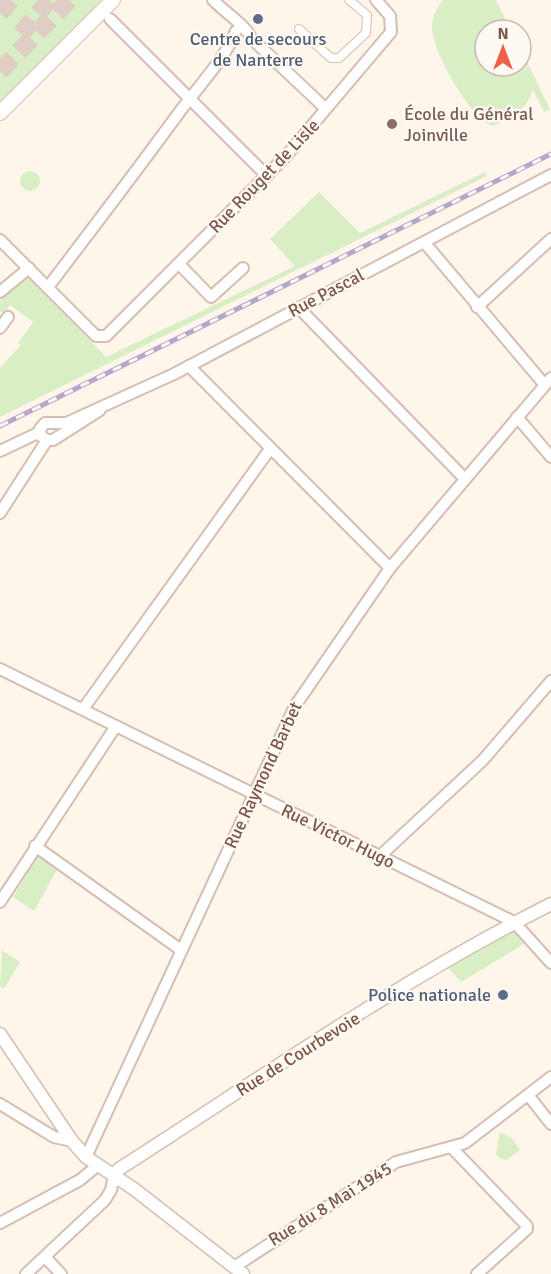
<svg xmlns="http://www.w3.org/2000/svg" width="551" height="1274" viewBox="0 0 551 1274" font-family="Signika,sans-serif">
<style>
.green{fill:#daeec6}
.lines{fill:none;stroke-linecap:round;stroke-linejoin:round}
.motorway-tunnel{stroke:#decec3;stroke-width:18;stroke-dasharray:18 9;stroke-linecap:butt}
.pedestrian-casing{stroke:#d5beb1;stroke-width:10}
.minor-casing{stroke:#d5beb1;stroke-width:14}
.tertiary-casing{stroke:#d5beb1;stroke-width:15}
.secondary-casing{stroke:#dabfb0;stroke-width:16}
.pedestrian{stroke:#fff;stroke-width:8}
.minor{stroke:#fff;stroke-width:10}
.tertiary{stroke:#fff;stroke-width:12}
.secondary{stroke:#fff;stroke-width:14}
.rail-casing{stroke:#b7a6cb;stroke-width:5}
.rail{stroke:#fff9f3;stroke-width:3;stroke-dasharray:9;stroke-linecap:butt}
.service-dot{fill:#5c6f8a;stroke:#fff9f3;stroke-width:2}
.education-dot{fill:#8d6e63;stroke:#fff9f3;stroke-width:2}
.labels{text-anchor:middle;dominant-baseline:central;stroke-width:4.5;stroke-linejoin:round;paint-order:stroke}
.service-label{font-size:18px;fill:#4e5e75;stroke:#fff9f3}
.education-label{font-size:18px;fill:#785e54;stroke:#fff9f3;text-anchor:start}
.street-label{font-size:18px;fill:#7d584a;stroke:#fff9f3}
</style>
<rect width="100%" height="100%" fill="#fef5eb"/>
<!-- green -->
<g class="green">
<path d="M0,0h101l-101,106z"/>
<path d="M443,0h53l15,30h-26v36h36v-16l29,59 -6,3 -11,-22c-8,22 -21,26 -40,36 -23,-7 -59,-73 -61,-96 -1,-12 4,-21 11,-30z"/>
<circle cx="30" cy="181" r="10"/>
<path d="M485,172l2,4 -487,241v-49l21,-23 -3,-2 15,-21 -23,-17 -6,9 -4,-3v-10l27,-25 79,81 189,-91 -25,-27 49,-47 41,41z"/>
<path d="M38,856l20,12 -24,43 -21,-14z"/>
<path d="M512,930l12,14 -63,38 -13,-14z"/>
<path d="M2,950l18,12 -16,27 -4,-3z"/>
<path d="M500,1132l13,7 7,11 -13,10 -8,-2 -3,-4z"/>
</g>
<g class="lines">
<!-- motorway-tunnel -->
<g class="motorway-tunnel">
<path d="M0,13l11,-13"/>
<path d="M21,34l28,-34"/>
<path d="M0,71l69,-71"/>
</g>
<!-- pedestrian casing -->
<g class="pedestrian-casing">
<path id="pedestrian" d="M299,29l32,29h8l27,-25 1,-18 -18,-15"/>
</g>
<!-- minor casing -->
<g class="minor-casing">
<g id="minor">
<path d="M213,0c9,10 34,26 38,38l74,70"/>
<path d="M110,19l157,157"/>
<path d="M0,240l96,96h10l181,-181 104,-123 -1,-16 -14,-16"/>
<path d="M424,242l120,142"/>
<path d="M179,264l32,33 32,-29"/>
<path d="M48,287c45,-59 89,-117 133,-177 17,-23 45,-53 55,-79"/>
<path d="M0,292l29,-24"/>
<path d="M477,307l74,-68"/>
<path d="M299,308l166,171"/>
<path d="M0,328l8,-11"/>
<path d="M189,366l201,202"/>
<path d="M100,410l-47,30h-6l-6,-4 -1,-7 5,-6h21l108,-49 377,-199"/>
<path d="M517,417l34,40"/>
<path d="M0,451l40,-19"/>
<path d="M0,513l47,-73"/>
<path d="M0,669l514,253 37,41"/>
<path d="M83,709l187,-260"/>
<path d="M35,846l146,104"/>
<path d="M380,856l103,-96 68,-79"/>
<path d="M0,902l116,-176"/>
<path d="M528,1095l23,29"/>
<path d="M0,1104l54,33 18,4"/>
<path d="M451,1147l76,79v3l-50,45"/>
<path d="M86,1157l209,-451 95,-138 161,-190"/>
<path d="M0,1223l80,-43 17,-14"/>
<path d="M45,1257l16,17"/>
<path d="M234,1267l162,-105 69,-19 86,-66"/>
<path d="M26,1274l79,-74 6,-10 3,-14"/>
</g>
</g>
<!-- tertiary casing -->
<g class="tertiary-casing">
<g id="tertiary">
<path d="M0,1034l72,107 14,16 48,32 109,85"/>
<path d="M114,1176l5,-7c142,-91 281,-189 432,-265"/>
</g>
</g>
<!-- secondary casing -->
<g class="secondary-casing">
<path id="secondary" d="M0,113l113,-113"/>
</g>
<!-- pedestrian -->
<use href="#pedestrian" class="pedestrian"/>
<!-- minor -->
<use href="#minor" class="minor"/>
<!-- tertiary -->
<use href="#tertiary" class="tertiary"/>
<!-- secondary -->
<use href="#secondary" class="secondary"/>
<!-- rail casing -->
<g class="rail-casing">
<path id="rail" d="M0,426l551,-272"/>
</g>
<!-- rail -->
<use href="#rail" class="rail"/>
</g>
<!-- markers -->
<g class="service-dot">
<circle cx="258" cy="19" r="6"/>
<circle cx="503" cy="995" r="6"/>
</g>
<circle class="education-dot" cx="392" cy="124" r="6"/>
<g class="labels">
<!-- service labels -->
<g class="service-label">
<text x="258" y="39">Centre de secours<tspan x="258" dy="21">de Nanterre</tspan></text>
<text x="491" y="995" text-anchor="end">Police nationale</text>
</g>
<!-- education labels -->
<g class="education-label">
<text x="404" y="114">École du Général<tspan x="404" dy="21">Joinville</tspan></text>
</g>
<!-- street labels -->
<g class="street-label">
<text transform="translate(264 176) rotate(-46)">Rue Rouget de Lisle</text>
<text transform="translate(326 293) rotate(-28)">Rue Pascal</text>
<text transform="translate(263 775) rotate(-65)">Rue Raymond Barbet</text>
<text transform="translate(338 836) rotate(26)">Rue Victor Hugo</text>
<text transform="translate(298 1054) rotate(-32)">Rue de Courbevoie</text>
<text transform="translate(330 1204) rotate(-32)">Rue du 8 Mai 1945</text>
</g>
</g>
<!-- north arrow -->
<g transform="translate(503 48)"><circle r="28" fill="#fff9f3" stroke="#cbb9af" stroke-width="1.5"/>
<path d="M0-4.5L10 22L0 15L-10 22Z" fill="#f06047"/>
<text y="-9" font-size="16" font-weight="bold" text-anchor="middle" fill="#7d584a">N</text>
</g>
</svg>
